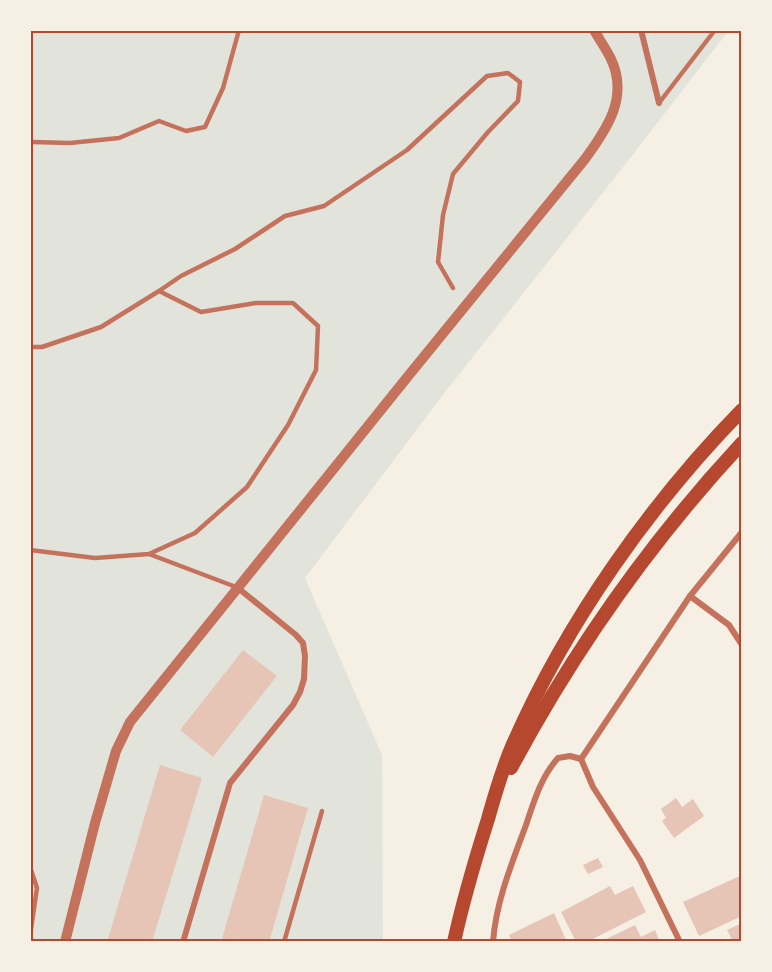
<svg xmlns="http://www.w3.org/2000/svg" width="772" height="972" viewBox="0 0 772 972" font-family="Helvetica,sans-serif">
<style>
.green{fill:#e2e4dc}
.building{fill:#e6c5b7}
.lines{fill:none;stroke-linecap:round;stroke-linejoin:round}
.service{stroke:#c5725c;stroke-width:4.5}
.minor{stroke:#c5725c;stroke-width:6}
.tertiary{stroke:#c5725c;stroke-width:10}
.trunk{stroke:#b5482f;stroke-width:14}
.neatline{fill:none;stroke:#b5482f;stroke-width:2}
</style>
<rect width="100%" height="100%" fill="#f6efe4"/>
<!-- green -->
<path class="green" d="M30,30h699l-98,127 -186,235 -140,186 77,177 1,187h-353z"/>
<!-- building -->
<g class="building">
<path d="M243,650l34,26 -64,81 -33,-27z"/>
<path d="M160,765l42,13 -50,164h-45z"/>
<path d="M264,795l44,13 -39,134h-48z"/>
<path d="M676,798l6,9 11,-8 11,17 -30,22 -12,-17 4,-3 -5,-9z"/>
<path d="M598,858l5,9 -15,7 -5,-9z"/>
<path d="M742,875v41l-43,20 -16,-34z"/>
<path d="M610,886l5,9 18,-9 13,26 -59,30h-11l-15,-30z"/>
<path d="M554,913l13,29h-55l-3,-7z"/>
<path d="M742,923v19h-9l-6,-12z"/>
<path d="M635,925l6,12 14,-7 5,12h-60z"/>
</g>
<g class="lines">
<!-- service -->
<g class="service">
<path d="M659,103l56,-73"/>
<path d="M32,142l38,1 49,-5 40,-17 27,10 19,-4 18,-39 16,-58"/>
<path d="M30,347h12l59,-20 58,-36"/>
<path d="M30,550l65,8 54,-4 46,-21 52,-46 41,-62 28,-55 2,-44 -25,-23h-37l-55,9 -42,-21 22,-15 54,-27 50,-33 39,-10 83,-56 80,-74 21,-3 12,9 -2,19 -30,31 -35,42 -10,41 -5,47 15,26"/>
<path d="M149,554l87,33"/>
<path d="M30,867l7,21 -7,48"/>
<path d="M284,942l38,-131"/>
</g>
<!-- minor -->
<g class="minor">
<path d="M641,30l18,73"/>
<path d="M690,596l39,29 13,20"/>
<path d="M581,759l109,-163 52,-64"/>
<path d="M581,759l12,28 47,73 40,82"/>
<path d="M183,942l47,-159 63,-78 7,-13 4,-13 1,-23 -2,-13 -7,-8 -58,-47"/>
<path d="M493,942c3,-41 19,-79 33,-117 8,-24 15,-48 32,-67l12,-2 11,3"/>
</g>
<!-- tertiary -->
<path class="tertiary" d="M65,942l30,-119 21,-72 14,-29 279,-347 176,-216c22,-30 44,-62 26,-100 -5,-10 -12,-20 -17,-29"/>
<!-- trunk -->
<g class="trunk">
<path d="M511,768c63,-118 140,-227 231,-325"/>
<path d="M454,942c9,-41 21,-82 34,-123 7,-25 15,-53 26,-77 53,-120 136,-238 228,-332"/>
</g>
</g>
<!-- border -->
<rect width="772" height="972" fill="none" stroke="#f6efe4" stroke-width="63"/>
<rect x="32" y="32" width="708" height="908" class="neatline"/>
</svg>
